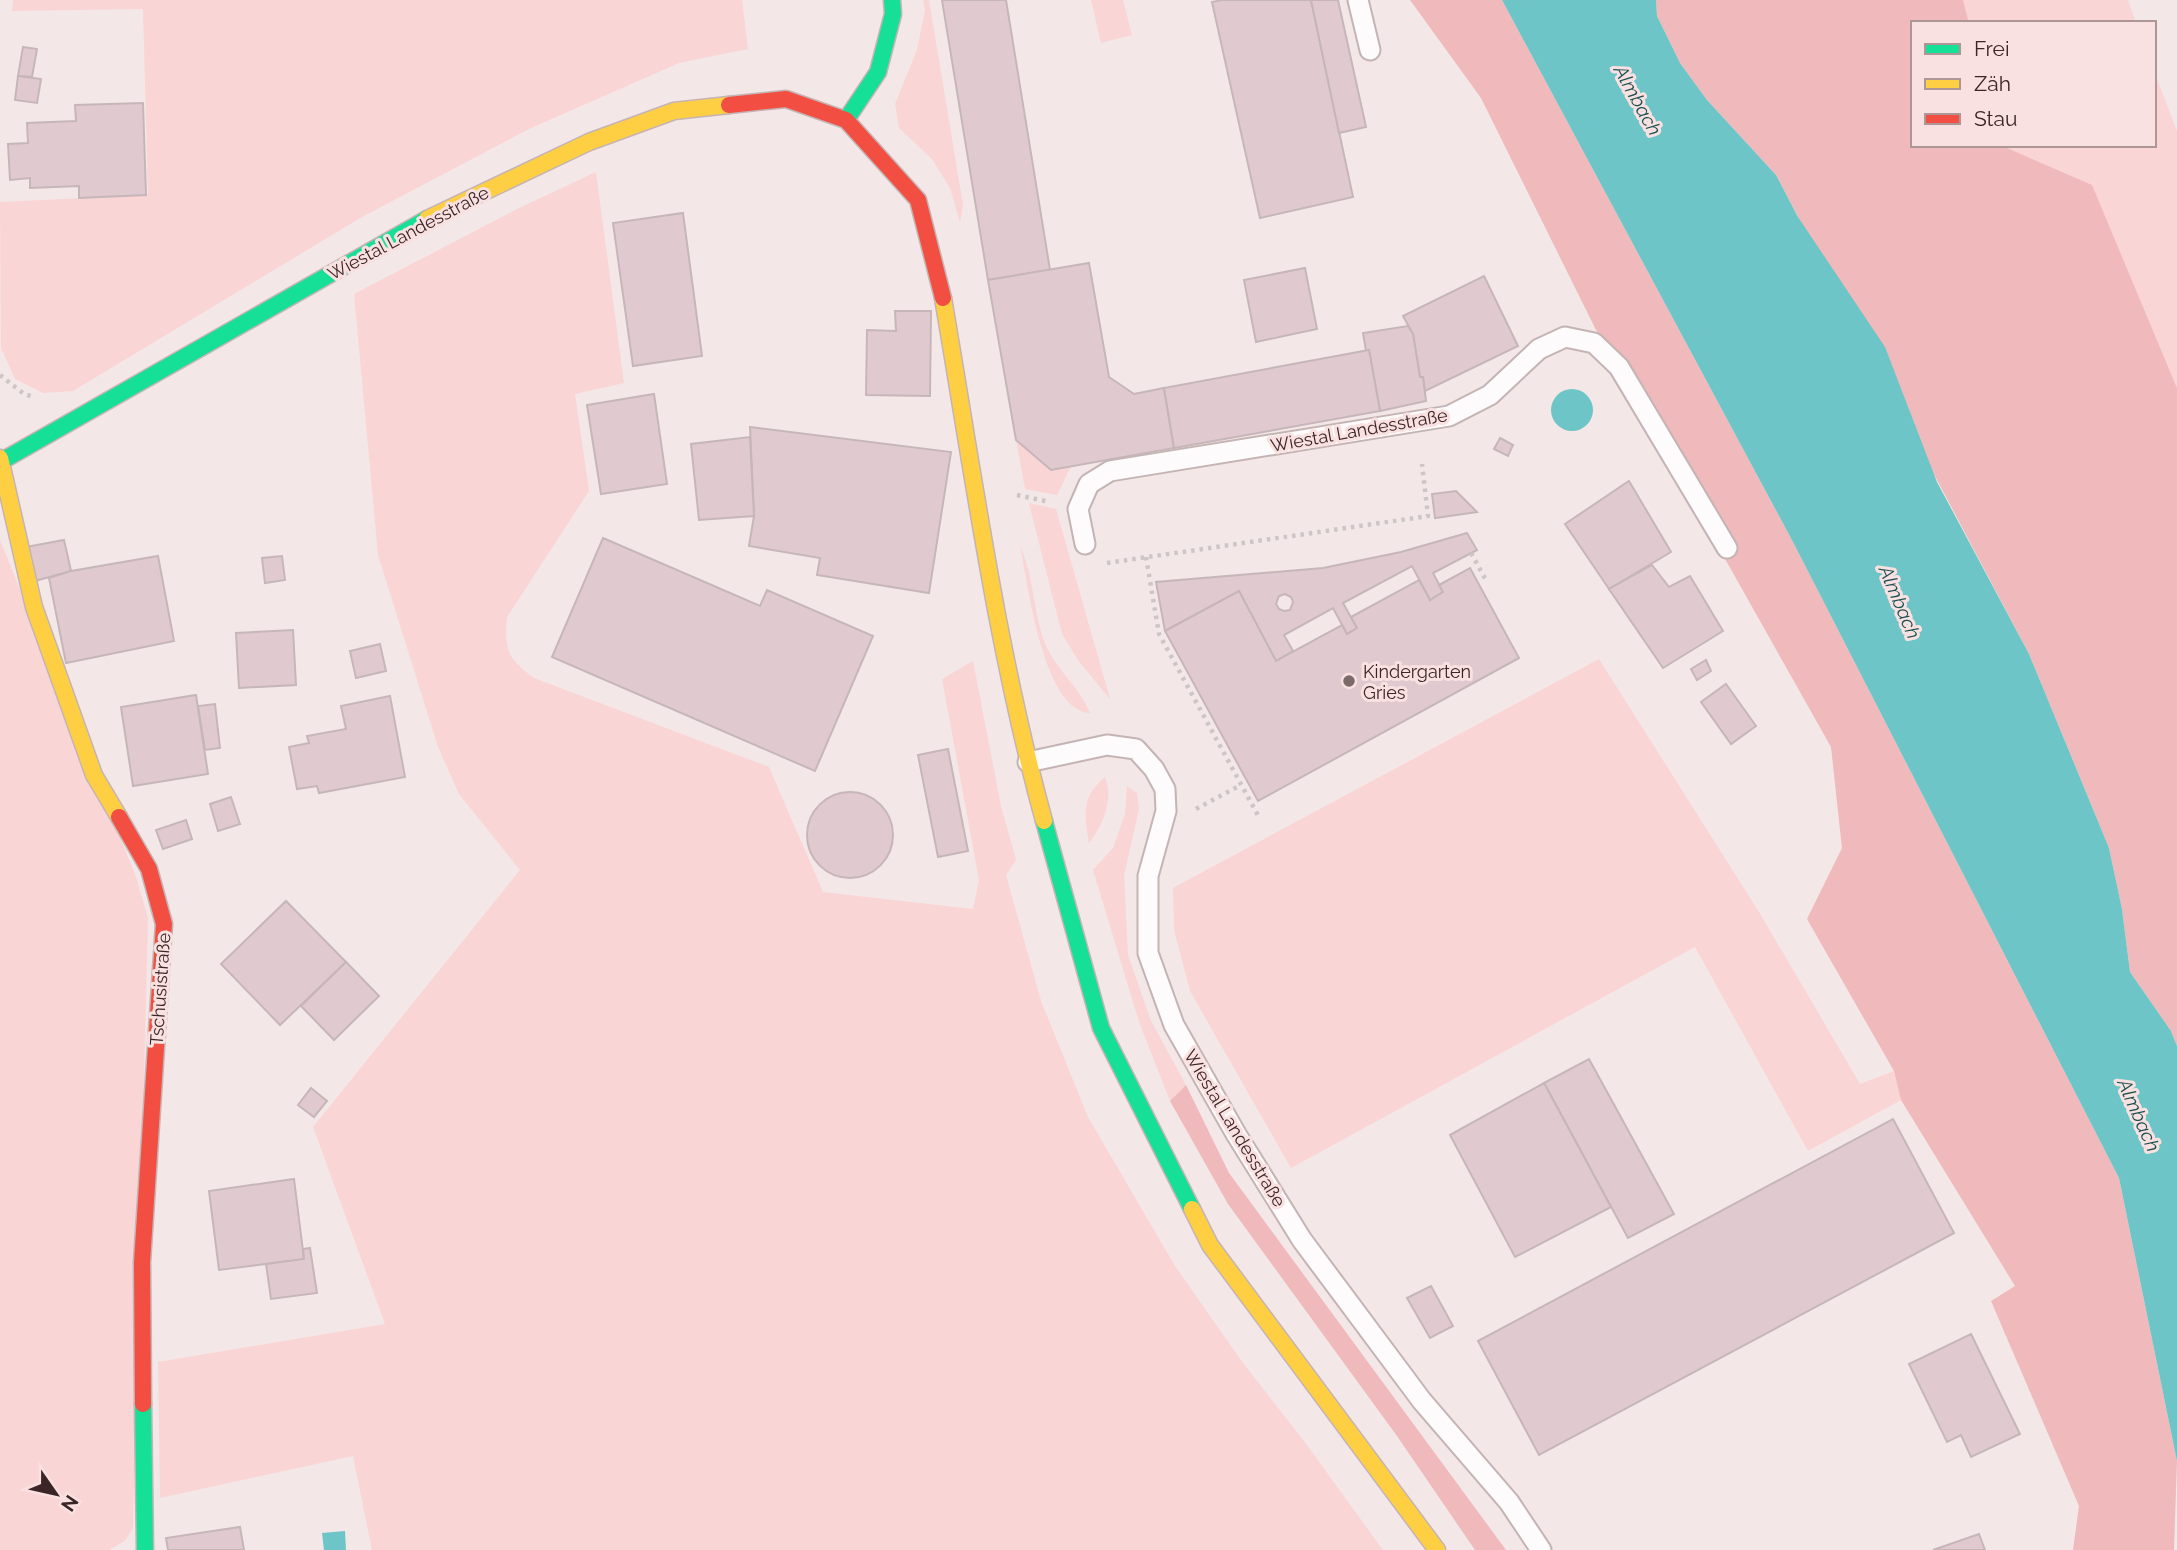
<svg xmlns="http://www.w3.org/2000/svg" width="2177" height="1550" viewBox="0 0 2177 1550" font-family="Raleway,sans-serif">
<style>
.green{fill:#fad5d5}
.forest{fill:#f0b9bb}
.water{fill:#6ec5c7}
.building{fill:#e0cacf;stroke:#c6b6ba;stroke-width:2;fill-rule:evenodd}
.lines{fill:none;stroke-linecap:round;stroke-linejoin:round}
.lane-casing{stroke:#c5b4b4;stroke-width:23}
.fast-casing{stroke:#c5b4b4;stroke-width:19}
.slow-casing{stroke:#c5b4b4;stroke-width:19}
.jam-casing{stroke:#c5b4b4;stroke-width:19}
.path{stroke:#cdc6c6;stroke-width:4.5;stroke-dasharray:3.5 5;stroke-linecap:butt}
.lane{stroke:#fdfbfb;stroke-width:19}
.fast{stroke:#16e098;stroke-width:16}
.slow{stroke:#ffcf43;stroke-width:16}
.jam{stroke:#f24e42;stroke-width:16}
.poi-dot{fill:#7c696a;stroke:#fae1e1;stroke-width:2.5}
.labels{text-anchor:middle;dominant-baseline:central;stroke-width:6;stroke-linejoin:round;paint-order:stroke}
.street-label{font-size:18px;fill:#3c2526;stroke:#fae1e1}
.poi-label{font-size:18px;fill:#3c2526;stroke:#fae1e1;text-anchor:start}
.water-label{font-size:19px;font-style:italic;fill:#1b5051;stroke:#fae1e1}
</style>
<rect width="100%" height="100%" fill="#f4e7e7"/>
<!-- green -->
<g class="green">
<path d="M13,0h729l6,49 -69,14 -150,66 -167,88 -289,174 -30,2 -28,-14 -14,-31 -1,-146 148,-7 -5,-186 -131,2z"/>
<path d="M923,0h6l34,205 -3,17 -10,-34 -18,-29 -33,-31 -4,-24 22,-54 8,-40z"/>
<path d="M1091,0h32l9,35 -31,8z"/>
<path d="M1963,0h165l8,23h-167z"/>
<path d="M2154,71l23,60v257l-85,-202 -85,-38 -1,-3h148z"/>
<path d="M596,172l28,211 -49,11 14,97 -82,126c-3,33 0,41 27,61l235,89 54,125 150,17 6,-29 -37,-201 31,-18 28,145 15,54 -10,15 35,126 47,116 87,149 68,97 61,78 79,109h-1011l-19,-94 -193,42 -2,-136 227,-38 -72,-197 207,-257 -61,-76 -21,-47 -60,-192 -24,-261 163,-85z"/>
<path d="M1016,440l35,30 20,-4 -14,29 -32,-6z"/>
<path d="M1029,503l27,6 54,190 -32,-39 -16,-26z"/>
<path d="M0,540l136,337 12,41 -15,610 -8,13 -16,9h-109z"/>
<path d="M1020,546c14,30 13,64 24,95 10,27 35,45 46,72 -47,-2 -62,-129 -70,-167z"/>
<path d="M1599,659l160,253 101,172 34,-13 7,29 -93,51 -113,-204 -404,221 -101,-177 -16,-61 -1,-42z"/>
<path d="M1105,777c9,22 -2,48 -16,66 -5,-28 -8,-46 16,-66z"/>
<path d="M1127,786l10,7 2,16 -15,66 4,80 23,66 35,64 -16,16 -31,-79 -46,-152 20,-22 12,-34z"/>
</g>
<!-- forest -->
<g class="forest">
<path d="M1410,0h92l291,542 326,636 58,283 -3,89h-101l6,-44 -88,-205 24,-15 -114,-186 -7,-29 -87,-152 35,-71 -11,-101 -236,-419 -114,-230z"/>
<path d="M1656,0h307l6,23h-56v122h93l1,3 85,37 85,203v658l-6,-15 -41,-59 -8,-63 -13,-61 -80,-194 -253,-479 -69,-75 -27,-37 -23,-47z"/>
<path d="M1186,1085l43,88 277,377h-31l-78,-114 -169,-232 -58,-103z"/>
</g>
<!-- water -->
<g class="water">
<path d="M1502,0h154l1,16 23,47 27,37 69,75 22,42 87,130 52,135 92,172 80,194 13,61 8,63 41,59 6,15v415l-58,-283 -326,-636z"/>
<circle cx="1572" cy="410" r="21"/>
<path d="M345,1531l1,19h-22l-2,-17z"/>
</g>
<!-- building -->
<g class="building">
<path d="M942,0h64l44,270 -62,10z"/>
<path d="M1222,0h89l42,197 -93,21 -48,-216z"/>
<path d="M1311,0h27l28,127 -27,6z"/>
<path d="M23,47l14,2 -5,28 -14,-1z"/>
<path d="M18,76l23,3 -4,24 -22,-3z"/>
<path d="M143,103l3,92 -67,3v-12l-49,2v-10l-20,2 -2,-36 20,-1 -1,-20 49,-2 -1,-16z"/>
<path d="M683,213l19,143 -69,10 -20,-143z"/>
<path d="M1089,263l20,114 25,17 30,-6 10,60 -123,22 -35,-30 -28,-160z"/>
<path d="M1305,268l12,61 -61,13 -12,-62z"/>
<path d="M1484,276l34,70 -93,45 -2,-14h-3l-7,-43 -10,-18z"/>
<path d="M895,311h36l-1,85 -64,-1 1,-65 29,1z"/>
<path d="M1408,326l5,8 7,43h3l3,24 -46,10 -11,-61 -3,1 -3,-18z"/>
<path d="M1369,350l11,61 -206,37 -10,-60z"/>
<path d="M654,394l13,90 -66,10 -14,-89z"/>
<path d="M750,427l201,25 -22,141 -112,-18 3,-17 -71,-12 5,-30z"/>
<path d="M750,437l4,79 -55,4 -8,-76z"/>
<path d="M1500,438l13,7 -5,11 -14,-7z"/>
<path d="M1629,481l42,71 -62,37 -44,-65z"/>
<path d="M1456,491l21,21 -42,6 -3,-24z"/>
<path d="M1467,533l10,17 -44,23 10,19 -13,8 -18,-34 -69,37 14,25 -10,6 -14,-26 -49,27 9,16 -17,10 -37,-70 -74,40 -9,-49 167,-14 78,-16zM1285,594l6,3 2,5 -3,8 -6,1 -5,-2 -3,-5 3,-8z"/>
<path d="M603,538l157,68 7,-16 106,46 -58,135 -263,-114z"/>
<path d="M64,540l7,31 -36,10 -9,-34z"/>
<path d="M158,556l16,85 -108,22 -17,-85 22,-7z"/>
<path d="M282,556l3,24 -20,3 -3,-25z"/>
<path d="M1652,565l17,22 21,-11 33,55 -60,37 -54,-79z"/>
<path d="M1470,568l49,90 -261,143 -93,-170 74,-40 37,70 66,-36 5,9 10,-6 -6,-11 68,-37 11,20 13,-8 -4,-7z"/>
<path d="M293,630l3,55 -57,3 -3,-55z"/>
<path d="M380,644l6,27 -30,7 -6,-27z"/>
<path d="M1706,660l5,11 -14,9 -6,-11z"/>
<path d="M1726,684l30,42 -25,18 -30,-42z"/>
<path d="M196,695l12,79 -75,12 -12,-79z"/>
<path d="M390,696l15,81 -86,16 -2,-7 -20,3 -8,-42 20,-4 -2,-7 39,-7 -5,-23z"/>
<path d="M215,704l5,44 -15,2 -7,-44z"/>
<path d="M948,749l20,102 -30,6 -20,-102z"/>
<circle cx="850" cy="835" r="43"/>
<path d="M231,797l9,27 -22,7 -8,-27z"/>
<path d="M186,820l6,19 -29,10 -7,-19z"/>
<path d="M286,901l60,61 -66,63 -59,-61z"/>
<path d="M346,962l33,34 -45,44 -33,-34z"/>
<path d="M1589,1059l85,155 -46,24 -84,-155z"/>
<path d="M1544,1083l67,124 -96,50 -65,-122z"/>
<path d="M311,1088l16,13 -13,16 -16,-12z"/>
<path d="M1893,1119l61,114 -415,222 -61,-114z"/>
<path d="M294,1179l10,80 -85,11 -10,-79z"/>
<path d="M310,1248l7,45 -46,6 -5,-35 38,-5 -1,-10z"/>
<path d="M1431,1286l22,40 -23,12 -23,-40z"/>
<path d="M1971,1334l49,100 -49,23 -10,-22 -14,7 -38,-78z"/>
<path d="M240,1527l4,23h-76l-2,-12z"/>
<path d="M1979,1534l6,16h-52z"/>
</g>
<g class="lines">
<!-- lane casing -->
<g class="lane-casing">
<g id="lane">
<path d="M1358,0l12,50"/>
<path d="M1085,544l-7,-35 11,-25 21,-13 339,-55 41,-21 49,-46 26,-12 29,6 25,24 108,181"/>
<path d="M1028,762l79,-17 29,4 18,20 11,20 1,22 -18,65v77l26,72 62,109 66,106 120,161 87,101 32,48"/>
</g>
</g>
<!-- fast casing -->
<g class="fast-casing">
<g id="fast">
<path d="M846,120l32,-48 15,-58 -1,-14"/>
<path d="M0,462l427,-243"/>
<path d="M1044,821l57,207 91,181"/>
<path d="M143,1404l2,146"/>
</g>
</g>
<!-- slow casing -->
<g class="slow-casing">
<g id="slow">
<path d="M427,219l162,-77 85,-31 55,-6"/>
<path d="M943,298c30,175 54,352 101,523"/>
<path d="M0,458l34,149 60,168 25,42"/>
<path d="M1192,1209l18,36 227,305"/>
</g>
</g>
<!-- jam casing -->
<g class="jam-casing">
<g id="jam">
<path d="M729,105l57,-6 60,21 72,80 25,98"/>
<path d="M119,817l30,52 15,55 -22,338 1,142"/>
</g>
</g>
<!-- path -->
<g class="path">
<path d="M0,375l24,19 10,3"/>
<path d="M1017,495l33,7"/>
<path d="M1471,553l16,29"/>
<path d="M1146,557l13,77 101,185"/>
<path d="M1107,563l321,-47 -6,-52"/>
<path d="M1196,809l45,-24"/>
</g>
<!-- lane -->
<use href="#lane" class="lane"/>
<!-- fast -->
<use href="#fast" class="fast"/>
<!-- slow -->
<use href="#slow" class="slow"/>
<!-- jam -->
<use href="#jam" class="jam"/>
</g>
<!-- markers -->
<circle class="poi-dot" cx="1349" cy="681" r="7"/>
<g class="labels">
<!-- street labels -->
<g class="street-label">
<text transform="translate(408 233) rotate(-28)">Wiestal Landesstraße</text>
<text transform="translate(1359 430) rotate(-10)">Wiestal Landesstraße</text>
<text transform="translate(160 989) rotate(-86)">Tschusistraße</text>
<text transform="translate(1235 1128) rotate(59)">Wiestal Landesstraße</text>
</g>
<!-- poi labels -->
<g class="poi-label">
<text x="1363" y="671">Kindergarten<tspan x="1363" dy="21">Gries</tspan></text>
</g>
<!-- water labels -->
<g class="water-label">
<text transform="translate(1638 100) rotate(61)">Almbach</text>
<text transform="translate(1900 602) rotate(67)">Almbach</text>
<text transform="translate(2139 1115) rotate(66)">Almbach</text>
</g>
</g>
<!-- legend -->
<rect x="1911" y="21" width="245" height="126" fill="#fae1e1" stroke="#ae9696" stroke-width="2"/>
<rect x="1925" y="44" width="35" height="10" fill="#16e098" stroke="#ae9696" stroke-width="2"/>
<text x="1974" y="56" font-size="21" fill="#3c2526">Frei</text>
<rect x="1925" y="79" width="35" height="10" fill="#ffcf43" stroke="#ae9696" stroke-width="2"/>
<text x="1974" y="91" font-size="21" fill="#3c2526">Zäh</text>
<rect x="1925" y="114" width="35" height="10" fill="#f24e42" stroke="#ae9696" stroke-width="2"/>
<text x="1974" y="126" font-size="21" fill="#3c2526">Stau</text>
<!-- north arrow -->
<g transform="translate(56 1494) rotate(124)" stroke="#fae1e1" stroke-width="5" paint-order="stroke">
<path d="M0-5L12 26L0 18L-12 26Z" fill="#3c2526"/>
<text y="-10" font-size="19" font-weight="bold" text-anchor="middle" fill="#3c2526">N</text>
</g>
</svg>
